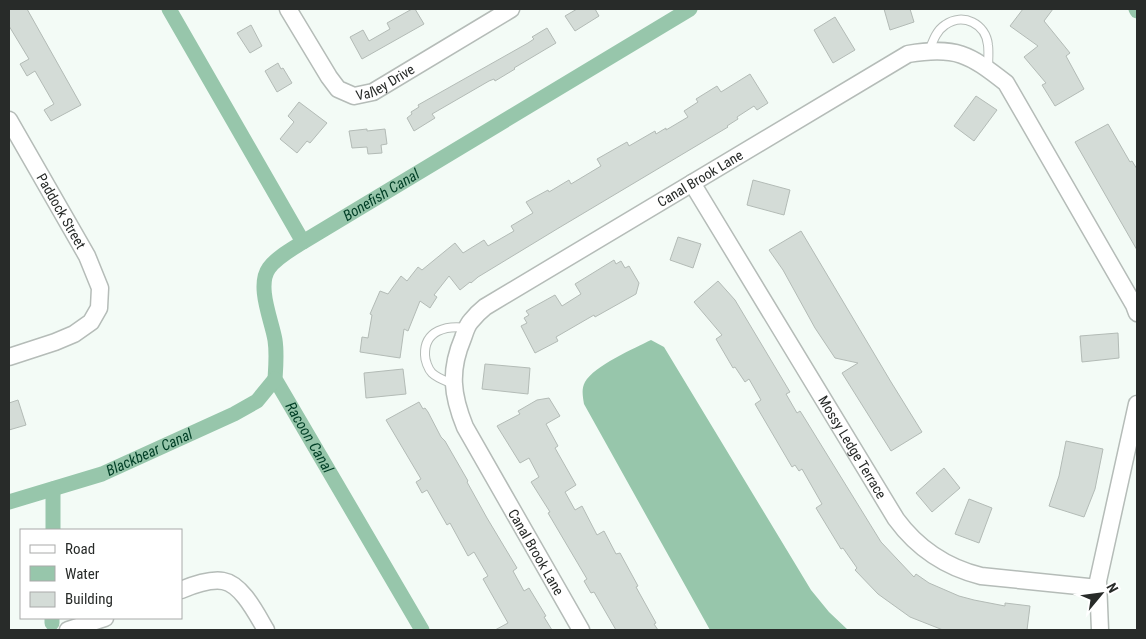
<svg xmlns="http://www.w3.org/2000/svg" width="1146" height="639" viewBox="0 0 1146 639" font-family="'Roboto Condensed',sans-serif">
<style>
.water{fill:#97c6ab}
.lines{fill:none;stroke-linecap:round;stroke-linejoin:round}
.canal{stroke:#97c6ab;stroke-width:15}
.building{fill:#d4dcd7;stroke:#b3bbb6}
.service-casing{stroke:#b5bcb8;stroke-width:10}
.minor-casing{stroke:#b5bcb8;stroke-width:19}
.service{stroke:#fff;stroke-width:8}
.minor{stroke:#fff;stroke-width:16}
.labels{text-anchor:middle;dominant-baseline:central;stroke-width:4.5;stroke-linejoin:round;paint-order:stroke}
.street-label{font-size:14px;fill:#282b29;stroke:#fff}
.water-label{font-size:15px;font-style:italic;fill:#013f26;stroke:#fff}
</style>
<rect width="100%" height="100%" fill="#f3fbf6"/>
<!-- water -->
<path class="water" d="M651,340l13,7 147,243 18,22 19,18h-138l-126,-226c-1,-7 -3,-15 1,-22 9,-16 50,-34 66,-42z"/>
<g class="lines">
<!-- canal -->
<g class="canal">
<path id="s1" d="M169,9l134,233 387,-233"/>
<path d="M1136,9l1,2"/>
<path id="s2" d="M303,242c-11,7 -26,15 -34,26 -13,18 3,53 6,72 2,13 1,25 0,39l147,251"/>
<path id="s3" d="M9,502l93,-28 132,-60 23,-13 18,-22"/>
<path d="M53,530v-41"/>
<path d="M52,623v-5"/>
</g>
</g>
<!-- building -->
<g class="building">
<path d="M9,9h18l54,96 -30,16 -7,-11 10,-6 -19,-33 -8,5 -7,-12 9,-5 -20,-33z"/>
<path d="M412,9h3l9,15 -62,35 -12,-22 13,-7 6,11 21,-12 -3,-6z"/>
<path d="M577,9h18l4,7 -24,15 -10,-15z"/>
<path d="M884,9h26l4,13 -24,8z"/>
<path d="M1023,9h30l-9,12 26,32 -4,3 18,33 -29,17 -13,-21 4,-2 -22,-26 14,-11 -28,-20z"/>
<path d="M835,17l20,33 -22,13 -19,-33z"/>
<path d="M251,25l11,21 -12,7 -13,-20z"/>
<path d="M547,28l9,15 -42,25 1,1 -20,12 -1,-2 -5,2 -57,33 3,4 -21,13 -7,-13 5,-4 -1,-2 8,-5 -1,-2 110,-62 6,-4 -2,-2z"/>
<path d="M278,63l3,6 2,-1 9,15 -15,9 -12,-21z"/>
<path d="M750,74l18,29 -11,7 -3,-4 -17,11 1,2 -11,7 1,1 -171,102 -79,48 -7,6 -1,-1 -10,8 -11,-14 -15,19 3,2 -7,11 -10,-7 -12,30 -4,-2 -4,29 -40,-6 2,-15 6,1 4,-23 -2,-1 10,-23 8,3 13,-18 6,5 11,-14 4,3 33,-27 8,10 21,-13 4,6 26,-15 -3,-5 22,-13 -7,-11 22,-12 1,2 20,-12 2,4 30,-18 -4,-7 30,-17 2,4 26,-15 1,3 10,-6v2l22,-13 -4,-6 14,-9 -2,-3 21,-13 4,6z"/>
<path d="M976,96l21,14 -23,31 -20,-15z"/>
<path d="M299,102l28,21 -17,20 -3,-2 -10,12 -17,-14 14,-17 -6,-6z"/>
<path d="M1108,124l22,38 2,-1 5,8v81l-62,-108z"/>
<path d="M367,129v2l18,-2 2,15 -6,1 1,8 -14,1 -1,-7 -15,1 -3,-17z"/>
<path d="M753,180l37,10 -6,25 -37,-10z"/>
<path d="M801,231l90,151 31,50 -31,19 -49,-78 16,-10 -23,-5 -20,-30 -32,-58 -14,-20z"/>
<path d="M678,237l23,7 -8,24 -23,-8z"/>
<path d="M614,260l2,4 5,-3 4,7 4,-2 10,17 -3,11 -41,23 -1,-2 -38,22 2,4 -23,12 -14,-27 6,-3 -3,-5 5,-3 -3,-4 29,-16 7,11 19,-12 -6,-10z"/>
<path d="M718,281l17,19 55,92 -4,2 11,19 3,-2 2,3 79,128 33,35 2,-3 13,9 30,13 15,4 31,6v-3l25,3 -3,24h-84l-33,-13 -32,-23 -23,-24 2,-2 -14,-20 -2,1 -25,-41 6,-4 -20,-35 -3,2 -4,-6 -3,2 -37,-63 6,-4 -12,-21 -4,3 -10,-15 -2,1 -17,-29 6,-4 -28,-33z"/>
<path d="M1118,333l1,25 -37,4 -2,-26z"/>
<path d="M485,364l45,4 -2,26 -46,-5z"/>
<path d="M403,369l3,25 -40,4 -2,-25z"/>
<path d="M549,398l11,18 -14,8 12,22 -3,2 21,37 -11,7 10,18 7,-4 15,29 7,-4 12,23 4,-1 18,33 -2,1 20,36 -2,1 4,6h-42l-22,-38 -3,1 -7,-12 3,-2 -39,-66 2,-1 -19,-30 8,-5 -10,-19 -9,5 -23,-37 23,-12 -2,-3 19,-11z"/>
<path d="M18,400l8,25 -17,5v-27z"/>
<path d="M419,402l4,7 2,-1 3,4 13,25 4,4 23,40 -1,1 20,36 30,50 -4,3 11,20 5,-3 17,28 -2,1 8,13h-57l13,-7 -25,-44 5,-3 -14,-24 -6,4 -18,-33 -3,2 -20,-35 -5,3 -6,-11 5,-3 -35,-59z"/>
<path d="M1066,441l37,8 -8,40 -11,28 -35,-11 10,-30z"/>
<path d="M944,468l16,20 -28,24 -16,-19z"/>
<path d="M969,499l23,9 -13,35 -24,-9z"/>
</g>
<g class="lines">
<!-- service casing -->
<g class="service-casing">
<g id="service">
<path d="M929,51c4,-10 7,-20 16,-26 18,-13 41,-1 43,20 1,8 0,16 0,24"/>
<path d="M453,384c-7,-3 -16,-6 -21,-11 -4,-4 -7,-13 -7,-18 -1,-25 22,-30 42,-27"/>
</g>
</g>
<!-- minor casing -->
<g class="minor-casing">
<g id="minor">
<path id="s4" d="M288,9l41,68 9,12 16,7 19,-4 138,-83"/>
<path id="s5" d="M9,120l78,136 13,32 -1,20 -8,14 -17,12 -19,8 -46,15"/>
<path id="s6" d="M692,183l204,336c22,30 49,48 85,57l117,12"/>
<path d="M181,590c12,-5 30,-11 42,-9 19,3 34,34 43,49"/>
<path d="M68,630l37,-12"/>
<path id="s7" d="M581,630l-116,-203c-13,-32 -16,-56 -2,-89 2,-6 4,-13 8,-17 4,-5 9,-10 14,-14l423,-253c48,-8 61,0 98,29l128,222 3,8"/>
<path d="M1100,630l-2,-49 39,-177"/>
</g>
</g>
<!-- service -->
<use href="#service" class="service"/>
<!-- minor -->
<use href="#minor" class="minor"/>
</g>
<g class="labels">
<!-- street labels -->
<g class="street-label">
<text stroke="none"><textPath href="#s4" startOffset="146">Valley Drive</textPath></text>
<text stroke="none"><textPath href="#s7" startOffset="615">Canal Brook Lane</textPath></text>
<text stroke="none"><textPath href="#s5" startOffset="105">Paddock Street</textPath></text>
<text stroke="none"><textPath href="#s6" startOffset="309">Mossy Ledge Terrace</textPath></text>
<text transform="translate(536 552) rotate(60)">Canal Brook Lane</text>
</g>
<!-- water labels -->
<g class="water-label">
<text stroke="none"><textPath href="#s1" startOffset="360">Bonefish Canal</textPath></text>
<text stroke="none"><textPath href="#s2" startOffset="224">Racoon Canal</textPath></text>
<text stroke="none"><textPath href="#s3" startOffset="149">Blackbear Canal</textPath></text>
</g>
</g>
<!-- border -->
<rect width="1146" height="639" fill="none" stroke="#282b29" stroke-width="20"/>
<!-- legend -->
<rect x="20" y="529" width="162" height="90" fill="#ffffff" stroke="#a9aaa9"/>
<rect x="30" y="545" width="25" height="8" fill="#ffffff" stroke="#a9aaa9"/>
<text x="65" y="554" font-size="15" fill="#282b29">Road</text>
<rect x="30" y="566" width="25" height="15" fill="#97c6ab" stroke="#a9aaa9"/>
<text x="65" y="579" font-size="15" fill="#282b29">Water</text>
<rect x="30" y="592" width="25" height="15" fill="#d4dcd7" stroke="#a9aaa9"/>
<text x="65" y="604" font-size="15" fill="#282b29">Building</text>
<!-- north arrow -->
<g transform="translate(1101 594) rotate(61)" stroke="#ffffff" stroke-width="4" paint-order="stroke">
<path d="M0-4L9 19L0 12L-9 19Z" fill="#282b29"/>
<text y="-8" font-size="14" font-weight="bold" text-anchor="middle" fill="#282b29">N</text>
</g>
</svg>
